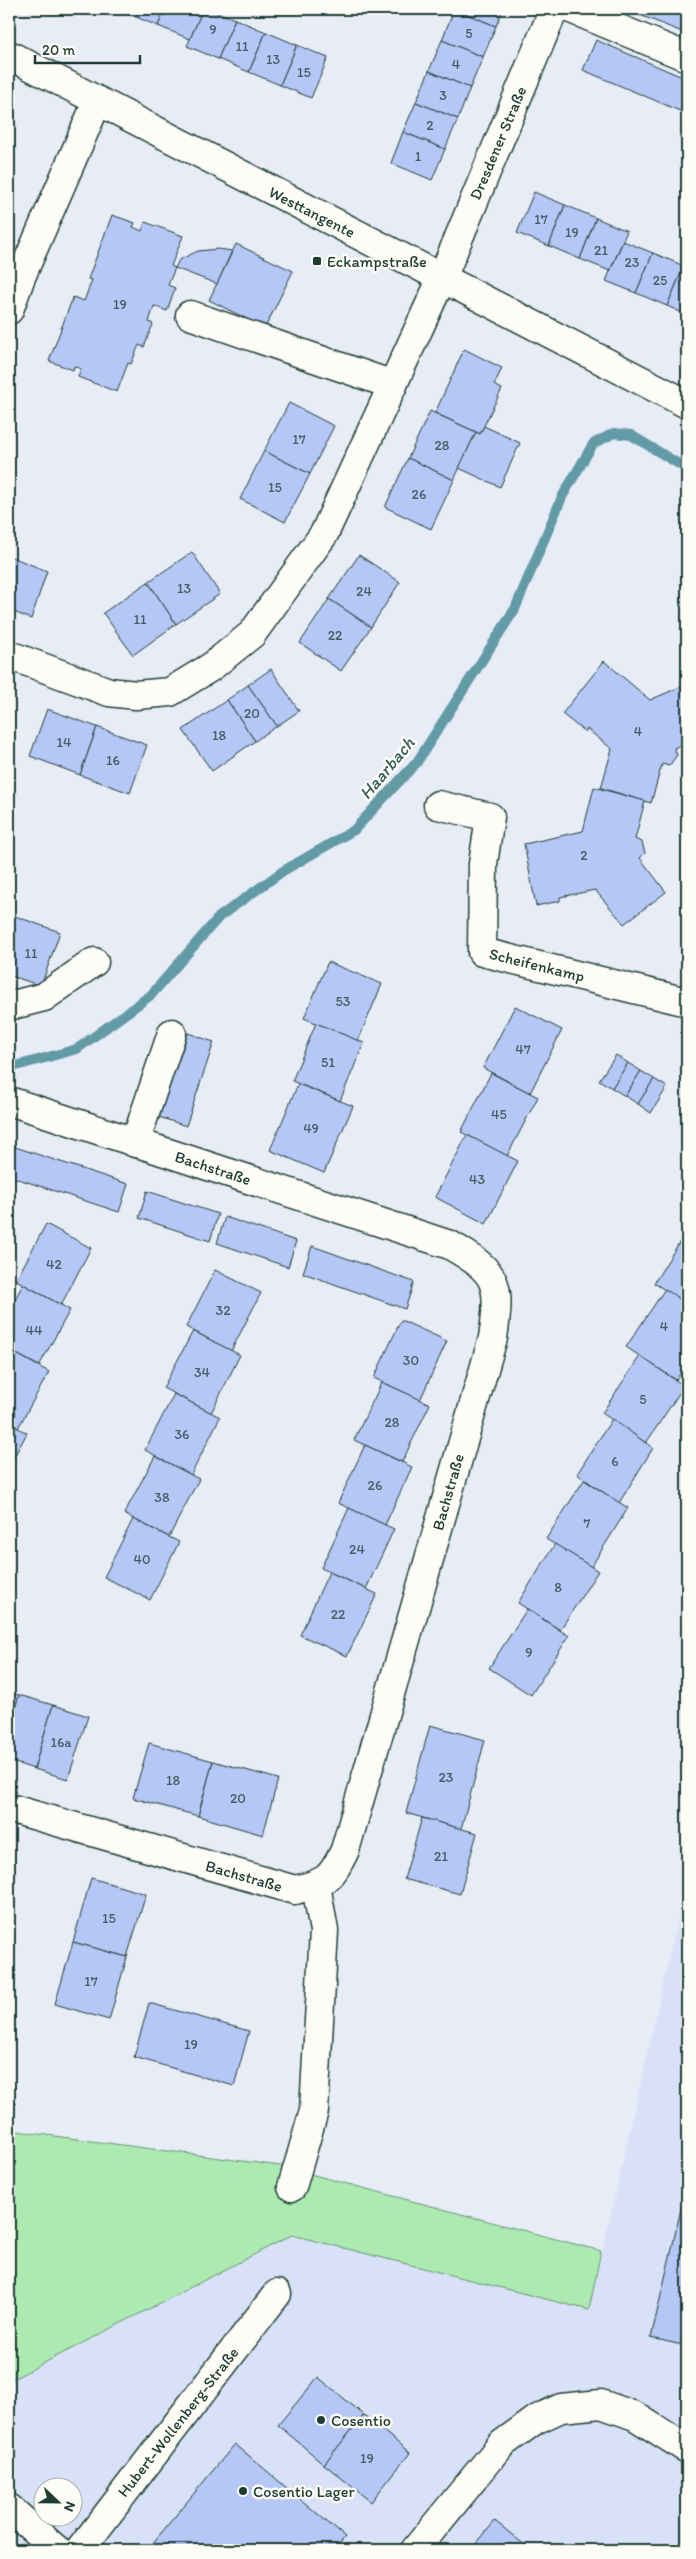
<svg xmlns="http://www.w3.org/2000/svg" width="696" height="2559" viewBox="0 0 696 2559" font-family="Itim,sans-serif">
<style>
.built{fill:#d8e1f7;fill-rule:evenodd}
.green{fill:#aceab2;stroke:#669473}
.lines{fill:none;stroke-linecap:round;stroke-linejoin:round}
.stream{stroke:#629aa5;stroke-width:10}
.building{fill:#b4c7f6;stroke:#1f3d34}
.minor-casing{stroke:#1f3d34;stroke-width:31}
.minor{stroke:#fdfcf7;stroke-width:28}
.poi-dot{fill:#1f3d34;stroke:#fdfcf7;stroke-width:2}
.labels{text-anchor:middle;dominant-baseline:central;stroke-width:5;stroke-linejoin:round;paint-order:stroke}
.number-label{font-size:14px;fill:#446064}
.street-label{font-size:16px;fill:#1f3d34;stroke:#fdfcf7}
.poi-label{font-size:16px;fill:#1f3d34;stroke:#fdfcf7;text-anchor:start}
.water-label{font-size:18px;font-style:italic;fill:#355c5a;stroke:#fdfcf7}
</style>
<rect width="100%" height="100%" fill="#e7ecf7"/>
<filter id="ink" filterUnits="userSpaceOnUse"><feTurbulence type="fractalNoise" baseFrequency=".02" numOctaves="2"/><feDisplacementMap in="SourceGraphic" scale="10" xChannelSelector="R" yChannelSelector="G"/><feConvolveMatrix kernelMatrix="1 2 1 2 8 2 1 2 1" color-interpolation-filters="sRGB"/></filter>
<g filter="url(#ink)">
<!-- built -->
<path class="built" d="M687,1879v671h-678v-169l283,-146 297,75zM42,2486h30v30h-30z"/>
<!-- green -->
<path class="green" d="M9,2130l271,36 321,85 -12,59 -297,-75 -283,146z"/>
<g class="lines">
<!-- stream -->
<path class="stream" d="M9,1068l68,-19 74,-54 68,-78 64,-46 71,-41 63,-68 98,-153 47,-112 31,-53 21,-11 17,2 56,34"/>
</g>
<!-- building -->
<g class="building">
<path d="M127,9h38l-7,17 -32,-13z"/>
<path d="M165,9h38l-13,30 -32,-13z"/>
<path d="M203,9h6l26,10 -17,40 -31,-13z"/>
<path d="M454,9l42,17 -13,31 -41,-17z"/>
<path d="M454,9h49l-7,17z"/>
<path d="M625,9h62v25z"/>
<path d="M235,19l31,13 -17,40 -31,-13z"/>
<path d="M266,32l31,13 -17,40 -31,-13z"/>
<path d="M442,40l41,17 -13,31 -41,-17z"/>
<path d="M596,40l91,39v35l-104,-44z"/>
<path d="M297,45l31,13 -17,40 -31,-13z"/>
<path d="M429,71l41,17 -12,31 -42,-17z"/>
<path d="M416,102l42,17 -13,30 -42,-17z"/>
<path d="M403,132l42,17 -13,31 -41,-17z"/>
<path d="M534,192l31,13 -16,41 -32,-13z"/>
<path d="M565,205l31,13 -16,41 -31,-13z"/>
<path d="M112,215l23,8 -2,4 9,4 3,-9 38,14 -12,30 4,2 -7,17 7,3 -8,23 -13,-5 -5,16 4,2 -9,23 -5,-2 -8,19 -3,-1 -11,29 -39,-15 3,-8 -7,-3 -1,4 -24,-9 24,-64 11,4 8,-21 -4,-1z"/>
<path d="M596,218l31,13 -17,40 -30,-12z"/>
<path d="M623,241l30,12 -17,40 -30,-12z"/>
<path d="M236,244l57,27 -28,57 -56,-28z"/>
<path d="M218,249l14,2 -15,33 -42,-16 4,-8 19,-9z"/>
<path d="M653,253l31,13 -17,40 -31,-13z"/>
<path d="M684,266l3,2v47l-20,-9z"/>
<path d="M464,349l38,19 -8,17 8,4 -22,45 -45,-21z"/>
<path d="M289,403l45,23 -24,48 -46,-23z"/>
<path d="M430,411l46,21 -22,48 -46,-22z"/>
<path d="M484,426l36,17 -20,44 -41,-19 17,-36 4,2z"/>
<path d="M264,451l46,23 -25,48 -45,-23z"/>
<path d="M408,458l46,22 -23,49 -46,-22z"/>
<path d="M192,552l28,42 -44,30 -28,-42z"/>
<path d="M359,555l41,27 -29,45 -42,-28z"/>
<path d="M9,556l38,15 -16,48 -22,-9z"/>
<path d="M148,582l28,42 -43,31 -30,-42z"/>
<path d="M329,599l42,28 -30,44 -41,-28z"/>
<path d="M604,661l46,39 37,-16v58l-13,6 3,7 -8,11 -7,-2 -11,39 -50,-15 11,-39 -25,-20 -2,3 -23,-18z"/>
<path d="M271,669l28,42 -22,15 -29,-41z"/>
<path d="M248,685l29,41 -22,15 -28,-41z"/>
<path d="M227,700l28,41 -43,30 -29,-41z"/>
<path d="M47,709l50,18 -17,48 -50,-19z"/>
<path d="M97,727l50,18 -17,48 -50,-18z"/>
<path d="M594,787l51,14 -10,38 7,3 3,11 -5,5 26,34 -42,32 -29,-34 -35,7v4l-24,5 -12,-62 59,-13z"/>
<path d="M9,914l51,18 -19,54 -32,-11z"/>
<path d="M328,962l54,22 -24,57 -54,-23z"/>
<path d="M515,1006l47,24 -32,63 -47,-25z"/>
<path d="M316,1023l48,20 -24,58 -48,-20z"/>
<path d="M188,1033l26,9 -28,84 -27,-9z"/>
<path d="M616,1055l12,8 -16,25 -13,-8z"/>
<path d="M628,1063l13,8 -16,25 -13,-8z"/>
<path d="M641,1071l13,8 -16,25 -13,-8z"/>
<path d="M491,1073l47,24 -31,59 -46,-24z"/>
<path d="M654,1079l13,8 -16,26 -13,-9z"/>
<path d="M298,1084l55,22 -29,67 -54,-23z"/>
<path d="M467,1135l51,26 -32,63 -51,-27z"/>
<path d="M9,1145l119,39 -9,28 -110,-36z"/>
<path d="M147,1191l71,23 -8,27 -71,-23z"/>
<path d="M225,1217l71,24 -8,26 -71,-24z"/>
<path d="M46,1224l45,24 -30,57 -45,-25z"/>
<path d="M687,1230v74l-33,-21z"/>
<path d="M312,1246l102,36 -9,27 -102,-36z"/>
<path d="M215,1270l46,23 -30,58 -45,-24z"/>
<path d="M23,1284l47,26 -31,56 -30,-16v-39z"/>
<path d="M665,1289l22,15v59l-11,17 -50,-33z"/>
<path d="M401,1320l46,21 -27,59 -46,-22z"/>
<path d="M193,1331l47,24 -29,58 -48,-25z"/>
<path d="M9,1350l40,22 -31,56 -9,-5z"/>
<path d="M640,1356l44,30 -38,57 -44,-30z"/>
<path d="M382,1382l48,22 -28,58 -48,-22z"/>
<path d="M174,1394l46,23 -29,58 -46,-25z"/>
<path d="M612,1419l41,29 -34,55 -42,-29z"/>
<path d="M9,1423l18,10 -18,33z"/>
<path d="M365,1445l47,22 -27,58 -47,-22z"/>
<path d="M155,1456l44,23 -30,58 -45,-23z"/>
<path d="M584,1480l44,28 -37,59 -45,-28z"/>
<path d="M349,1508l45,21 -28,60 -45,-21z"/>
<path d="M133,1519l46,23 -29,58 -46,-23z"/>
<path d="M555,1544l43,27 -38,59 -42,-27z"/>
<path d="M329,1572l48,22 -30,62 -47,-21z"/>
<path d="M527,1609l42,27 -38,59 -42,-27z"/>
<path d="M9,1692l10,3 -10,33z"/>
<path d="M19,1695l34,10 -19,64 -25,-8v-33z"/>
<path d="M53,1705l35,11 -20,63 -34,-10z"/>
<path d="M430,1725l55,15 -24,89 -55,-16z"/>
<path d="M149,1743l64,18 -15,55 -65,-18z"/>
<path d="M213,1761l65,18 -15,56 -65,-19z"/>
<path d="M422,1818l55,15 -17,61 -56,-15z"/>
<path d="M91,1878l55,16 -19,63 -54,-15z"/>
<path d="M73,1942l54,15 -18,63 -54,-16z"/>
<path d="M149,2003l100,28 -15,55 -100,-29z"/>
<path d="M687,2183v163l-36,-8z"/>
<path d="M318,2377l46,38 -40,49 -46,-39z"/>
<path d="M364,2415l46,38 -39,49 -47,-38z"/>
<path d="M235,2444l110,93 -11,13h-187z"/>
<path d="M495,2521l36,29h-60z"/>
<path d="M9,2541l11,9h-11z"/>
</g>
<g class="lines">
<!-- minor casing -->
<g class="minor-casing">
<g id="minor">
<path d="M571,9l116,48"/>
<path d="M9,55l678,349"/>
<path d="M9,310l12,-33 76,-175"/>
<path d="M190,315l203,70"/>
<path d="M9,655l100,37 27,3 34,-3 41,-25 41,-33 72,-100 118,-256 112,-269"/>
<path d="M438,805l52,12 -7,47 -1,88 205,50"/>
<path d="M9,1006l35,-9 50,-35"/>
<path d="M9,1101l441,144c49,28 51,38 43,93l-148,512c-14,29 -19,33 -50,40l-286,-82"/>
<path d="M135,1143l37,-110"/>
<path d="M292,2187l22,-76 10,-180 -8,-46"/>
<path d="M9,2508l48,42"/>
<path d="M80,2550l197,-256"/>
<path d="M415,2550l87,-106 33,-24 26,-12 40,-4 34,12 52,33"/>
</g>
</g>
<!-- minor -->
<use href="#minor" class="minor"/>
</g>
</g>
<!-- markers -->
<g class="poi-dot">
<rect x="312" y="256" width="10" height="10" rx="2.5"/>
<circle cx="321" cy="2420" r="5"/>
<circle cx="243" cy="2491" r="5"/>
</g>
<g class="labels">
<!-- number labels -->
<g class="number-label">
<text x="213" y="29">9</text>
<text x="469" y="33">5</text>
<text x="242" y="46">11</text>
<text x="273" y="59">13</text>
<text x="456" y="64">4</text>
<text x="304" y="72">15</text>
<text x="443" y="95">3</text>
<text x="430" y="125">2</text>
<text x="418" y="156">1</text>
<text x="541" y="219">17</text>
<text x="572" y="232">19</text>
<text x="601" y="250">21</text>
<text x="632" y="262">23</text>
<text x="660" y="280">25</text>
<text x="120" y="304">19</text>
<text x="299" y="439">17</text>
<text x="442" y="445">28</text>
<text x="275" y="487">15</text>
<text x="419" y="494">26</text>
<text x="184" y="588">13</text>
<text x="364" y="591">24</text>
<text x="140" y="619">11</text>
<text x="335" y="635">22</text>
<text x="252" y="713">20</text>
<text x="638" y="731">4</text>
<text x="219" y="735">18</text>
<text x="64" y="742">14</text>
<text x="113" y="760">16</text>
<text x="584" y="855">2</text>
<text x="31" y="953">11</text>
<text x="343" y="1001">53</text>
<text x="523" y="1049">47</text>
<text x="328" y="1062">51</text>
<text x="499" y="1114">45</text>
<text x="311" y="1128">49</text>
<text x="477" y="1179">43</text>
<text x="54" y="1264">42</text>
<text x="223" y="1310">32</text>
<text x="664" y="1326">4</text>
<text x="34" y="1330">44</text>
<text x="411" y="1360">30</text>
<text x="202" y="1372">34</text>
<text x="643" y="1399">5</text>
<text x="392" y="1422">28</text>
<text x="182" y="1434">36</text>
<text x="615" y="1461">6</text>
<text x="375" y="1485">26</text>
<text x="162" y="1497">38</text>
<text x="587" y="1523">7</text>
<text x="357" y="1549">24</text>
<text x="142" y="1559">40</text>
<text x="558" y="1587">8</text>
<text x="338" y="1614">22</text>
<text x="529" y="1652">9</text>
<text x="61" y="1742">16a</text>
<text x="446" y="1777">23</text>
<text x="173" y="1780">18</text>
<text x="238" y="1798">20</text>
<text x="441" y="1856">21</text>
<text x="109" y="1918">15</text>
<text x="91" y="1981">17</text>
<text x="191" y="2044">19</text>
<text x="367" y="2458">19</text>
</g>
<!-- street labels -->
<g class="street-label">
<text transform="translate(498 143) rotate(-67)">Dresdener Straße</text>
<text transform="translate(312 212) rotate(27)">Westtangente</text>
<text transform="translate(537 965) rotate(14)">Scheifenkamp</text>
<text transform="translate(213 1168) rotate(18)">Bachstraße</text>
<text transform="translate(448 1492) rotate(-74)">Bachstraße</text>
<text transform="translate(244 1876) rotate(16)">Bachstraße</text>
<text transform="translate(178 2422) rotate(-52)">Hubert-Wollenberg-Straße</text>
</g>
<!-- poi labels -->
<g class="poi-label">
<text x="327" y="261">Eckampstraße</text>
<text x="331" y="2420">Cosentio</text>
<text x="253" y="2491">Cosentio Lager</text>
</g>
<!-- water labels -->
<g class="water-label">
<text transform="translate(387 768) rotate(-50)">Haarbach</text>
</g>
</g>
<!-- margin -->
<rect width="696" height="2559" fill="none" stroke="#fdfcf7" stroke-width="30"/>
<rect x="15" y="15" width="666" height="2529" fill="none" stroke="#1f3d34" stroke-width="2" filter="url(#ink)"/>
<!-- north arrow -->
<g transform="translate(58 2502) rotate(112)"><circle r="24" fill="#fdfcf7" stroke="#a4b0a9"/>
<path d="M0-4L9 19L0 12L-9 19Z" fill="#1f3d34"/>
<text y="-8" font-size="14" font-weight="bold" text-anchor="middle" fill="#1f3d34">N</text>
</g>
<!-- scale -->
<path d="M35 55v8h105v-8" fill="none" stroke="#1f3d34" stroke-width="2.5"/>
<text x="42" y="55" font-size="15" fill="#1f3d34" stroke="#fdfcf7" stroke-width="4" paint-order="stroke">20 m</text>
</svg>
